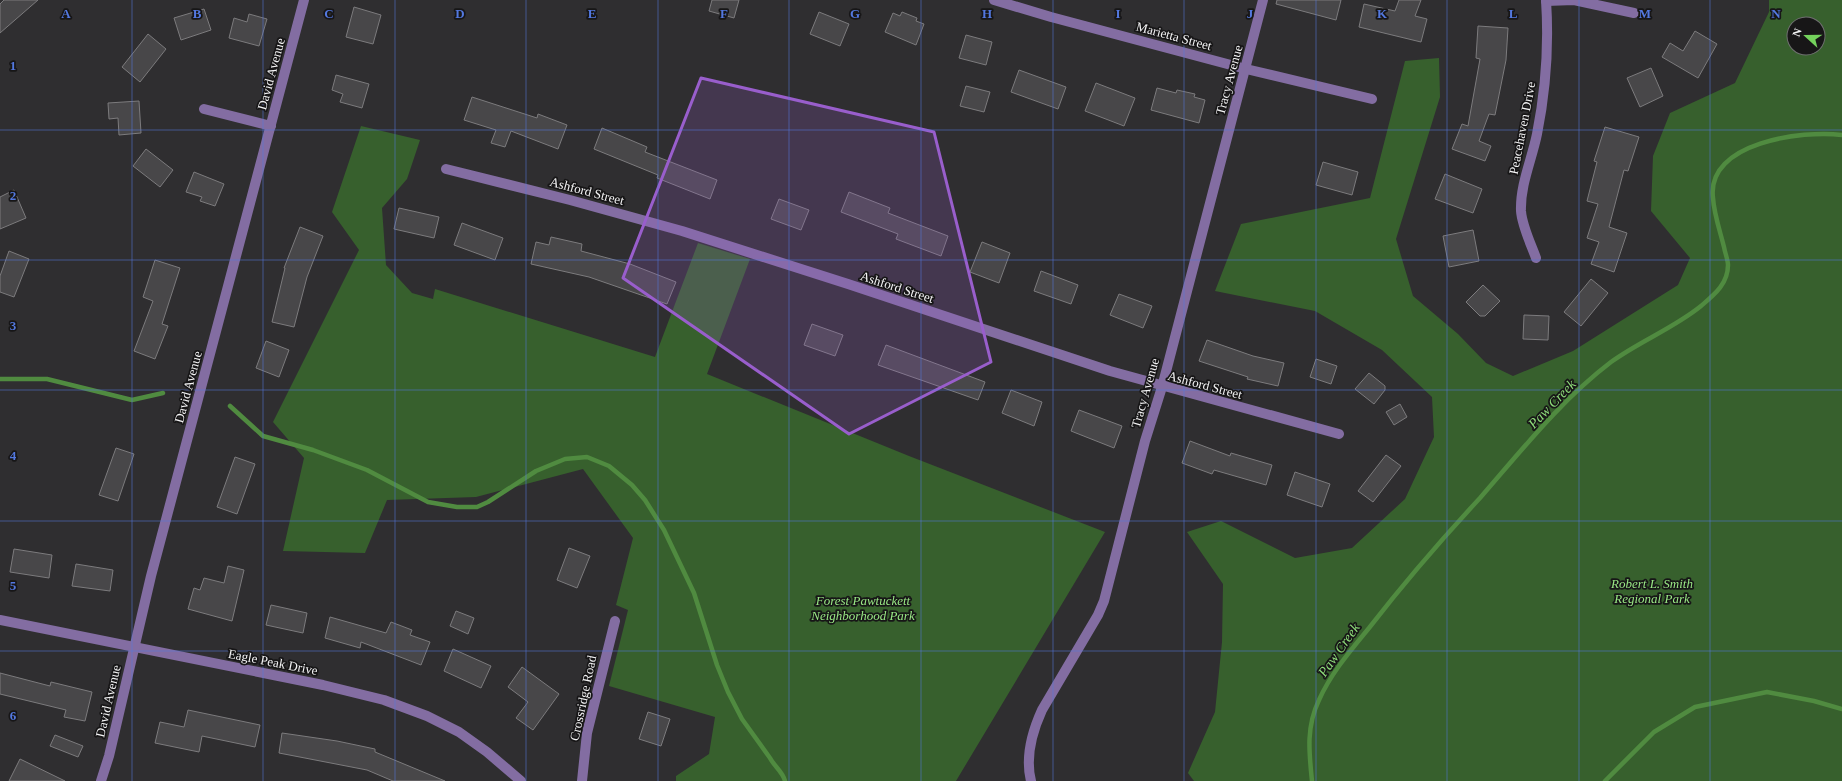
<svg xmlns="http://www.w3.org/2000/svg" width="1842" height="781" viewBox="0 0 1842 781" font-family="Georgia,serif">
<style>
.green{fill:#37602d;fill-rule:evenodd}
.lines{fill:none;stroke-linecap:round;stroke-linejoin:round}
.stream{stroke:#508b40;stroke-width:4.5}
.building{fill:#484749;stroke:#7c7b7d}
.minor{stroke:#836da2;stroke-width:10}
.marked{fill:#995ecc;fill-opacity:0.2;stroke:#995ecc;stroke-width:3;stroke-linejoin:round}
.grid{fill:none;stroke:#5378df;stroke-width:1;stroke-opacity:0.55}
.labels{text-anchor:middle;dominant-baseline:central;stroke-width:3.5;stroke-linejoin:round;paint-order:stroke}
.street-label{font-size:13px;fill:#f4f4f5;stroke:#171617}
.park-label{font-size:13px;font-style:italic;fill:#99e885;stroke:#171617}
.water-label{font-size:14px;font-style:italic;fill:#8fde7b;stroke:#171617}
.grid-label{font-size:13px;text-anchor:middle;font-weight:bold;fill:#5378df;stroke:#171617;stroke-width:3.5;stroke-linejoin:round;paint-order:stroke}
</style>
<rect width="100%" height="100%" fill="#2f2e30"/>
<!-- green -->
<g class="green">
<path d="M1769,0h73v781h-648l-6,-8 27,-61 7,-70 1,-58 -36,-52 34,-11 74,37 57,-10 53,-49 29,-62 -2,-40 -50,-47 -67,-39 -100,-20 26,-67 129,-26 35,-137 34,-3 1,39 -44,142 17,57 45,38 28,29 27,13 60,-25 105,-66 12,-27 -39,-47 2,-55 17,-43 65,-30 34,-71zM1794,24h24v24h-24z"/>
<path d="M361,126l59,14 -13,39 -25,29 4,57 26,28 21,6 2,-10 220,68 43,-114 52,16 -43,115 202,82 196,76 -149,249h-280v-5l33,-22 6,-37 -106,-31 19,-76 -12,-5 17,-67 -50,-69 -107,28 -89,3 -22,53 -82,-2 21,-93 -31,-36 86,-172 -27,-38z"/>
</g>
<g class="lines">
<!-- stream -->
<g class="stream">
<path d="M0,379h47l85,21 31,-7"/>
<path d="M230,406l33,30 50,14 54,20 61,32 29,5h20l11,-5 48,-31 29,-12 22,-2 22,9 23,19 13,15 19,30 30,63 23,72 11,27 14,27 28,39c4,8 13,14 15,23"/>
<path d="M1312,781c-3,-29 -6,-54 7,-81 12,-27 32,-50 50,-72 35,-45 72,-88 111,-130 41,-47 81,-98 131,-136 29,-21 63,-34 90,-56 13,-11 27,-22 27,-41 0,-5 -3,-12 -4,-18 -4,-16 -10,-33 -11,-49 -7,-56 90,-68 129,-63"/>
<path d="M1605,781l49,-49 41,-25 72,-15 47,9 28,8"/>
</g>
</g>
<!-- building -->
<g class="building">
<path d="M4,0h34l-38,33v-29z"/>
<path d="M712,0h27l-5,18 -25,-7z"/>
<path d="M1277,0h64l-5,20 -60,-16z"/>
<path d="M1399,0h22l-6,16 12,3 -6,23 -62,-15 5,-23 31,7z"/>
<path d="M354,7l27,8 -8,29 -27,-7z"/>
<path d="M204,9l7,21 -30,10 -7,-22z"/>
<path d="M819,12l30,12 -9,22 -30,-12z"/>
<path d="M902,12l15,6 -1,3 8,3 -8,21 -31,-13 8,-19 7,3z"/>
<path d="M249,14l18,5 -8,27 -30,-8 5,-20 13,4z"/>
<path d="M1478,26l30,2 -2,32 -11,55 -6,-1 -10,27 12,5 -6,15 -33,-12 10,-25 6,2 12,-67 -4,-1z"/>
<path d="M1695,31l22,13 -19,34 -36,-21 8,-14 13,8z"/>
<path d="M148,34l18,15 -26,33 -18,-15z"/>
<path d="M966,35l26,7 -6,23 -27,-7z"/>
<path d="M1651,68l12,28 -23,11 -13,-29z"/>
<path d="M1019,70l47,17 -8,22 -47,-17z"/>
<path d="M336,75l33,9 -7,24 -22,-6 3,-8 -11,-4z"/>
<path d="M1096,83l39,15 -11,28 -39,-15z"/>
<path d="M966,86l24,6 -6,20 -24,-6z"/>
<path d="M1157,88l19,5 1,-3 18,4 -1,3 11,3 -6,23 -48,-13z"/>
<path d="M472,97l65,21 1,-4 29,11 -9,24 -47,-18 -6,16 -14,-4 5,-13 -32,-10z"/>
<path d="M139,101l2,32 -22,2 -1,-17 -9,1 -1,-16z"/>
<path d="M1605,127l34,10 -11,34 -4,-1 -15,57 18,6 -13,39 -23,-8 8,-22 -12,-4 11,-34 -11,-3 10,-39 -3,-1z"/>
<path d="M602,128l45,19 -2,5 72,28 -7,19 -53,-21 1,-3 -64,-26z"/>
<path d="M146,149l27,21 -13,17 -27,-21z"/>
<path d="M1323,162l35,10 -6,23 -36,-10z"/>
<path d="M194,172l30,12 -9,22 -15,-5 2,-4 -16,-5z"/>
<path d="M1445,174l37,15 -9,24 -38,-14z"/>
<path d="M14,190l12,28 -26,11v-32z"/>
<path d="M849,192l41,16 -2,5 60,23 -7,20 -45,-17 2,-5 -57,-22z"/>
<path d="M779,199l30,11 -8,20 -30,-11z"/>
<path d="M399,208l40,9 -5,21 -40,-9z"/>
<path d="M462,223l41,15 -8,22 -41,-15z"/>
<path d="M300,227l23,9 -16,41 -13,50 -22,-5 13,-54h-1z"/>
<path d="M1473,230l6,31 -30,6 -6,-31z"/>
<path d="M551,237l31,7 -1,7 49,13 46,18 -9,22 -78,-27 -58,-13 5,-22 13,3z"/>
<path d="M982,242l28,11 -11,30 -29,-11z"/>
<path d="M9,251l20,8 -15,38 -14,-5v-16z"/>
<path d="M155,260l25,8 -18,56 6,2 -13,33 -21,-8 19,-50 -10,-4z"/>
<path d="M1041,271l37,14 -7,19 -37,-13z"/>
<path d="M1591,279l17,14 -27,33 -17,-14z"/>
<path d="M1483,285l17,16 -15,15h-5l-14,-14z"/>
<path d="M1119,294l33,12 -9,22 -33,-13z"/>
<path d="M1524,315l25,1 -1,24 -25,-1z"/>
<path d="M812,324l31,11 -8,21 -31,-11z"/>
<path d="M1207,340l46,16 31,7 -6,23 -31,-7 1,-2 -49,-16z"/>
<path d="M266,341l23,9 -10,27 -23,-9z"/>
<path d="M886,345l99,37 -7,18 -100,-35z"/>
<path d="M1316,359l21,7 -6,18 -21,-7z"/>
<path d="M1369,373l16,13v4l-11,14 -19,-15z"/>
<path d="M1011,390l31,12 -8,24 -32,-13z"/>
<path d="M1400,404l7,13 -13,8 -8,-13z"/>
<path d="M1079,410l43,16 -8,22 -43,-17z"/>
<path d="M1190,441l40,15 1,-3 41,12 -6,20 -52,-15 -2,4 -30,-11z"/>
<path d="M116,448l18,6 -16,47 -19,-6z"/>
<path d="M1386,455l15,11 -28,36 -15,-11z"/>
<path d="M235,457l20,7 -18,50 -20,-7z"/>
<path d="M1295,472l35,12 -8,23 -35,-12z"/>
<path d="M569,548l21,8 -13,32 -20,-8z"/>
<path d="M14,549l38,6 -3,23 -39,-6z"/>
<path d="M76,564l37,6 -3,21 -38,-5z"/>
<path d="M228,566l16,4 -12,51 -44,-12 6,-21 6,2 4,-12 20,5z"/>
<path d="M271,605l36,8 -4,20 -37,-8z"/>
<path d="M456,611l18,7 -6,16 -18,-8z"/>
<path d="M330,617l56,16 5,-11 21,8 -2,5 20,7 -9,23 -60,-23 -1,6 -35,-10z"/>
<path d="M453,649l38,17 -10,22 -37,-17z"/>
<path d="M522,667l37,27 -26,36 -17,-12 12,-16 -20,-15z"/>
<path d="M0,673l50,13 1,-4 41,10 -7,29 -21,-4 2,-7 -66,-16z"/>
<path d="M188,710l72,15 -5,22 -53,-11 -3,16 -44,-9 5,-21 24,5z"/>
<path d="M648,712l22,7 -9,27 -22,-7z"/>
<path d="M282,733l55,8 38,8v3l70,29h-52l-26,-11 -88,-17z"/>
<path d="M55,735l28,11 -5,11 -28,-11z"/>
<path d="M20,759l45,22h-56z"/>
</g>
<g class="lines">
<!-- minor -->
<g class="minor">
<path d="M994,0l57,17 195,52 126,30"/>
<path d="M1546,1l28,-1 60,13"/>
<path d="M204,109l67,17"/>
<path d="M446,169l124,31 112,31 166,53 262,87 229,63"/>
<path d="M1536,258c-5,-14 -14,-32 -15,-47 -1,-26 11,-52 16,-77 9,-45 12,-89 9,-134"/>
<path d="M0,620l323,65 61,15 43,16 32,16 28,20 34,29"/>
<path d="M101,781l8,-25 42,-180 153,-576"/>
<path d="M582,781l5,-48 28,-112"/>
<path d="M1031,781c-6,-24 1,-49 11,-71l56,-95 6,-14 41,-160 17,-54 101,-387"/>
</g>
</g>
<!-- marked area -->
<path class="marked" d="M701,78l233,54 57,230 -142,72 -226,-156z"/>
<!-- grid -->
<path class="grid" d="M132,0v781M263,0v781M395,0v781M526,0v781M658,0v781M789,0v781M921,0v781M1053,0v781M1184,0v781M1316,0v781M1447,0v781M1579,0v781M1710,0v781M0,130h1842M0,260h1842M0,390h1842M0,521h1842M0,651h1842"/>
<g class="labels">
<!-- street labels -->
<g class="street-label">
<text transform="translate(1174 36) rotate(15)">Marietta Street</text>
<text transform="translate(271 74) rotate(-75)">David Avenue</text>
<text transform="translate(1229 80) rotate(-75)">Tracy Avenue</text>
<text transform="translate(1522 128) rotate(-79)">Peacehaven Drive</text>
<text transform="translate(587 191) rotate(15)">Ashford Street</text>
<text transform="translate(897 287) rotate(18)">Ashford Street</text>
<text transform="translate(1205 385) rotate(15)">Ashford Street</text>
<text transform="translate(188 387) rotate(-75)">David Avenue</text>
<text transform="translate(1145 393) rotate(-74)">Tracy Avenue</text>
<text transform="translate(273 662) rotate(11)">Eagle Peak Drive</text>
<text transform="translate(583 698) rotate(-78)">Crossridge Road</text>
<text transform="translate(108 701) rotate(-77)">David Avenue</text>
</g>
<!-- park labels -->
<g class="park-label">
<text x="1652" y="583">Robert L. Smith<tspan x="1652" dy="15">Regional Park</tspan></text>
<text x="863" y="600">Forest Pawtuckett<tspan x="863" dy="15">Neighborhood Park</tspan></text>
</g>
<!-- water labels -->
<g class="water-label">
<text transform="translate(1552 404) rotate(-46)">Paw Creek</text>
<text transform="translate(1339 650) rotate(-55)">Paw Creek</text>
</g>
</g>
<g class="grid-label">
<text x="66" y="18">A</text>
<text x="197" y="18">B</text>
<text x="329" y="18">C</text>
<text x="460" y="18">D</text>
<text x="592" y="18">E</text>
<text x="724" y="18">F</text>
<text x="855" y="18">G</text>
<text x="987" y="18">H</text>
<text x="1118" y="18">I</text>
<text x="1250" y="18">J</text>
<text x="1382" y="18">K</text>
<text x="1513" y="18">L</text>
<text x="1645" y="18">M</text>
<text x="1776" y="18">N</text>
<text x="13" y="70">1</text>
<text x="13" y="200">2</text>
<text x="13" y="330">3</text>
<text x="13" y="460">4</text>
<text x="13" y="590">5</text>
<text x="13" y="720">6</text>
</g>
<!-- north arrow -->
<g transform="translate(1806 36) rotate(291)"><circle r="19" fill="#171617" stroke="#6f6f70"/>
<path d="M0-3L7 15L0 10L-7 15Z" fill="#74d25c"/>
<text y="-6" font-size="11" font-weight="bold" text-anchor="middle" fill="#f4f4f5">N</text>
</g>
</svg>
